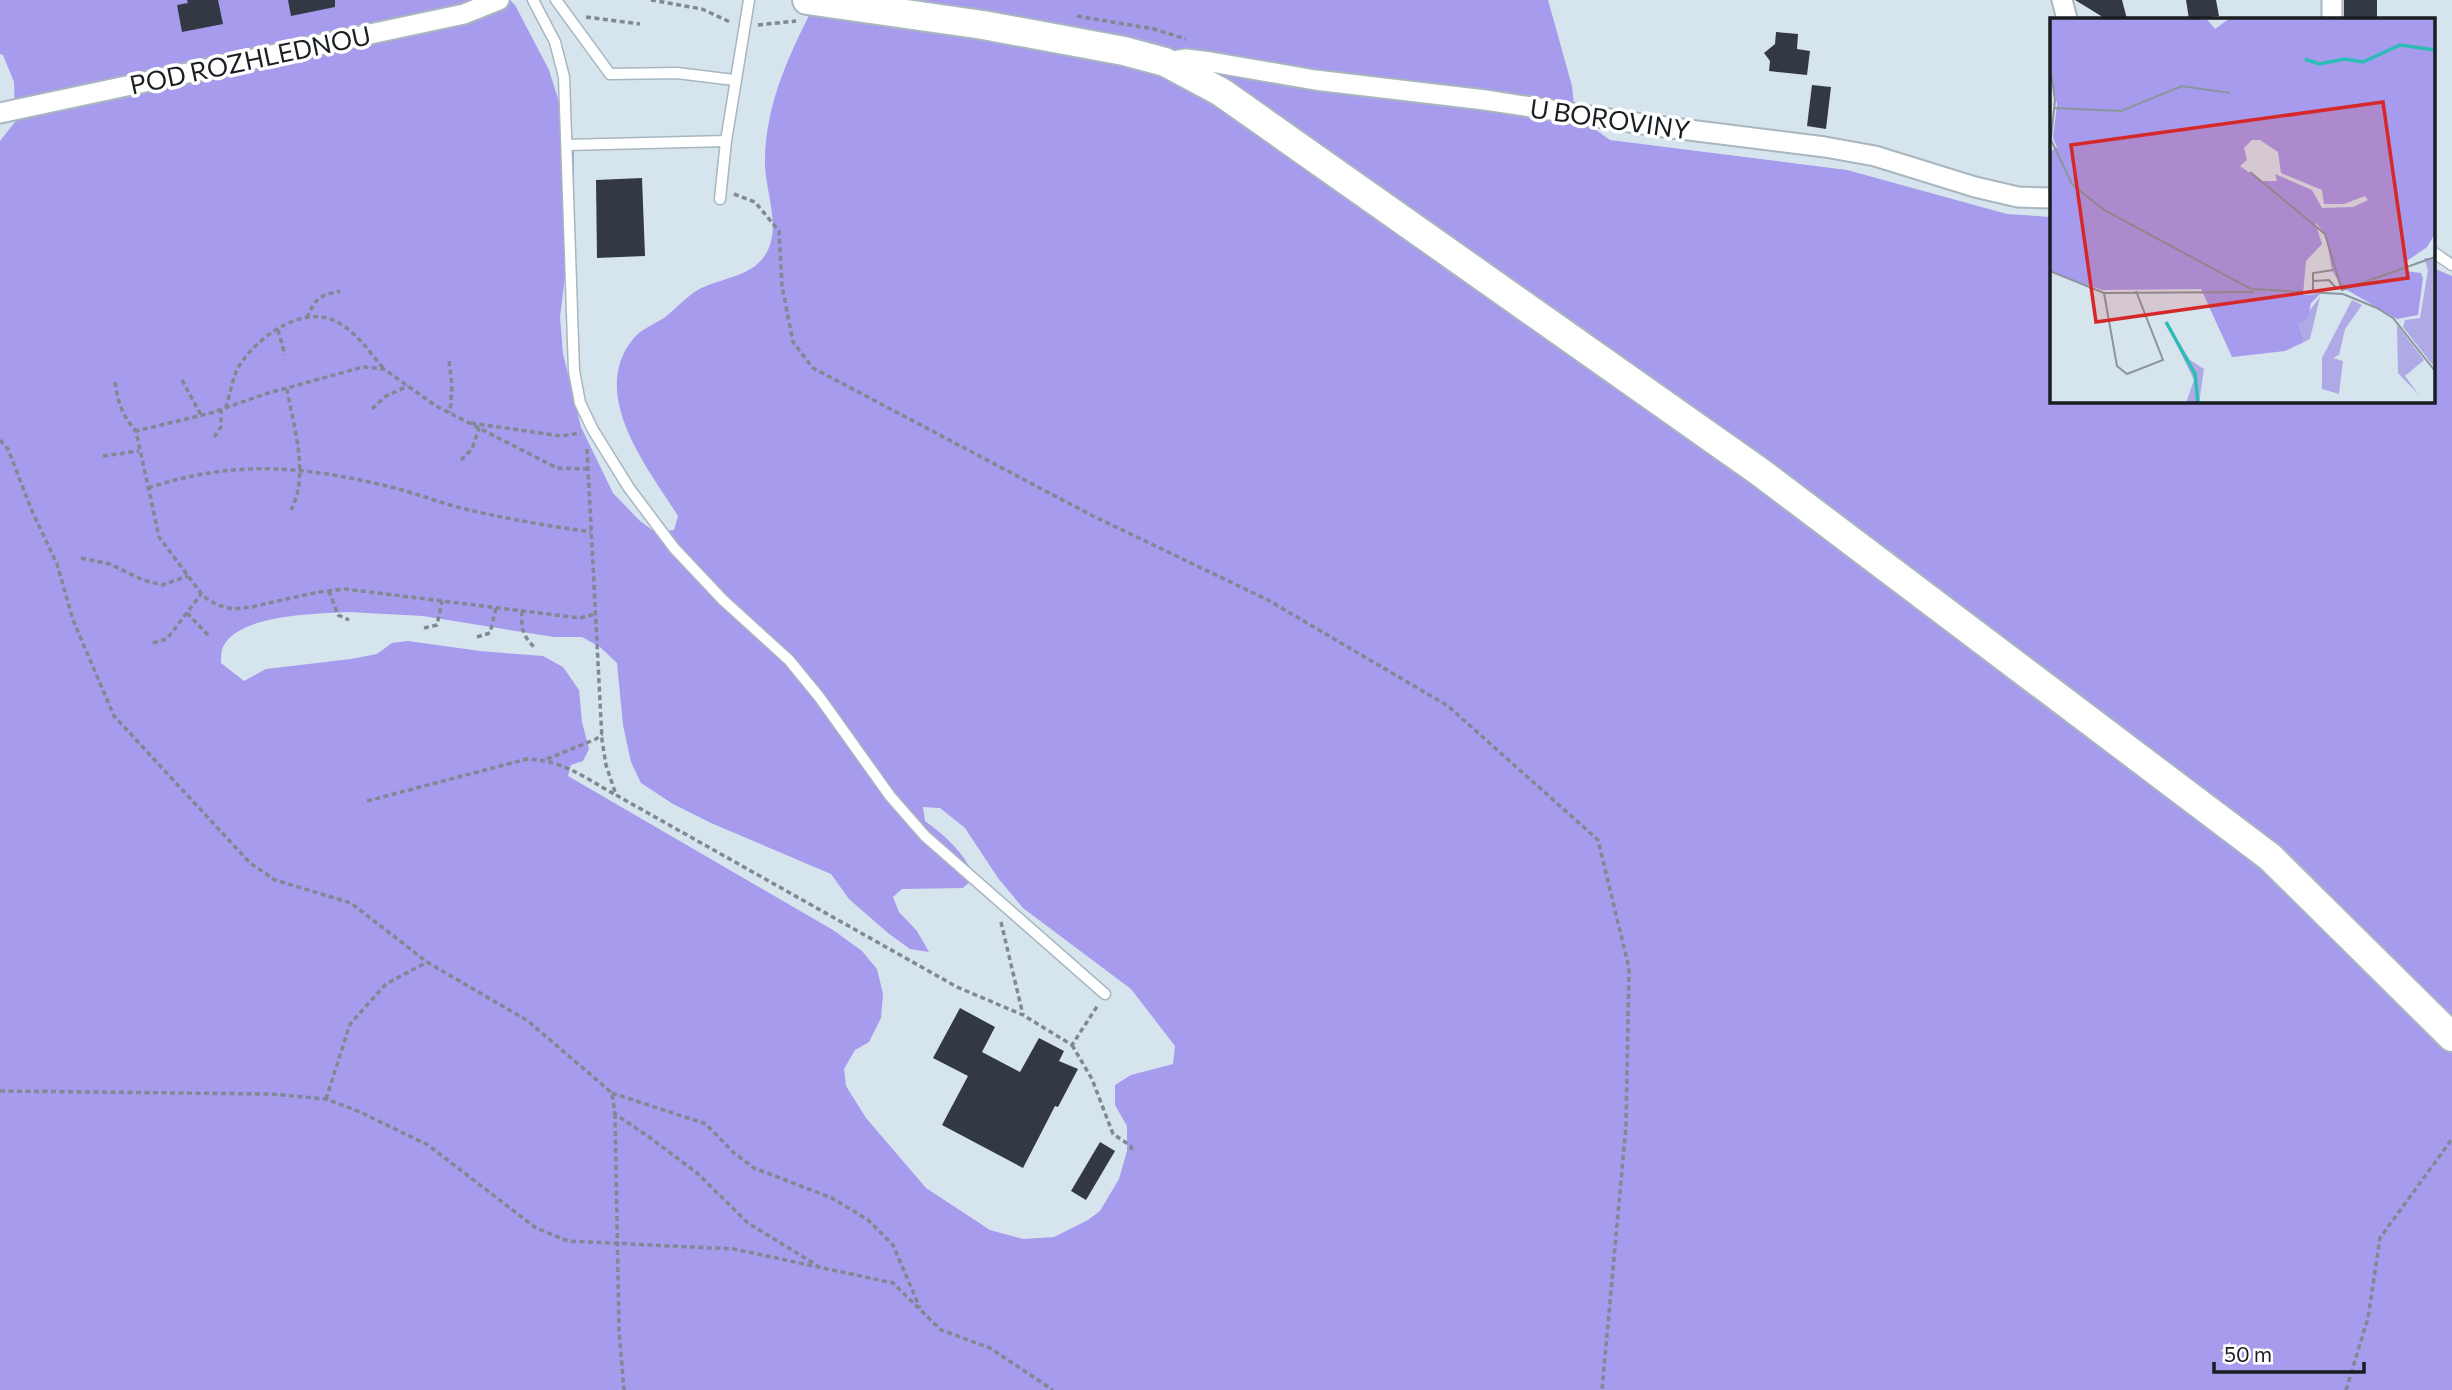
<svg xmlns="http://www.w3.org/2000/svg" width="2452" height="1390" viewBox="0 0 2452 1390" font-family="Commissioner,sans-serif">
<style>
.forest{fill:#a69bec;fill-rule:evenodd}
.building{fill:#333944}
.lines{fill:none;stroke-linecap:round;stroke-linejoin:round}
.lane-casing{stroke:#a8b6c0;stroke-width:13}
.street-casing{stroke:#a8b6c0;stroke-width:23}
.secondary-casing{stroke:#a8b6c0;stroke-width:32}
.path{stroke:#7f8991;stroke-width:3.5;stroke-dasharray:5 3.5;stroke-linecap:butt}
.lane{stroke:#fff;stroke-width:10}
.street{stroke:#fff;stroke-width:19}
.secondary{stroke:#fff;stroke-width:28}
.labels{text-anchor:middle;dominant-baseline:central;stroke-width:7;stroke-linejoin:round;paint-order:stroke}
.street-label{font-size:26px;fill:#191e22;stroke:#fff}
.inset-river{fill:none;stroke:#2cbcb6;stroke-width:3.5}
.inset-road{fill:none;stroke:#8a959c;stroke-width:2}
.view{fill:#d62828;fill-opacity:0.15;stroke:#d62828;stroke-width:3.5}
.inset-edge{fill:none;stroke:#191e22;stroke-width:3.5}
</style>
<rect width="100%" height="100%" fill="#d6e4ee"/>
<!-- forest -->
<path class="forest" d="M0,0h510l5,5 34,65 25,80v53l-14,114 3,37 18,73 32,66 27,28 15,11 19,-2 4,-14c-30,-48 -90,-121 -45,-177 7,-9 21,-15 31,-21 13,-10 27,-27 42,-32 25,-10 54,-12 64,-41 8,-24 -4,-55 -5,-79 -1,-60 25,-114 52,-166h731l24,86 3,29 35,25 237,30 160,44 44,3v184h382v-133l19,8v1114h-2452v-1249l15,-19 -1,-40 -11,-27 -3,-1zM348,612l75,4 131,21h28l18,10 17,16 6,62 8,37 10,21 32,21 38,19 120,51 18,25 39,34 22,16 19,3 -12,-21 -18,-19 -6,-15 9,-8 61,-1 12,-11c-12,-25 -28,-40 -50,-56l-2,-14 17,1 25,20 33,50 25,30 108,81 44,57 -2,18 -42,11 -16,10v20l12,21v25l-8,28 -19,32 -12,9 -34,17 -31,2 -33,-9 -64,-42 -60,-70 -20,-32 -2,-17 11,-19 14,-8 12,-24 2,-24 -6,-25 -15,-18 -29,-21 -265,-154 3,-11 12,-4 6,-12 -7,-27 -3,-32 -16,-23 -20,-11 -63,-5 -72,-10 -16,2 -15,11 -26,5 -85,10 -22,12 -23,-18c0,-4 0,-12 2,-16 15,-33 94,-33 125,-35z"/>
<!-- building -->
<g class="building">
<path d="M187,0h31l5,24 -41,8 -5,-27 11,-2z"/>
<path d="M288,0h47v7l-44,9z"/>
<path d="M2075,0h47l5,19h-21z"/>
<path d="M2186,0h30l3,16 -30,3z"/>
<rect x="2344" y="0" width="33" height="19"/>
<path d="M1776,32l22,2 -1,15 13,2 -3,24 -38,-4 1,-10 -6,-8 11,-9z"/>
<path d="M1812,85l19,2 -5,42 -19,-3z"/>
<path d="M642,178l3,78 -48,2 -1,-78z"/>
<path d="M960,1008l35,19 -13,25 38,20 19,-34 25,13 -5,10 19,8 -20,38 -3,-1 -32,62 -81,-43 26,-49 -35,-18z"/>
<path d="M1100,1142l15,9 -29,49 -15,-9z"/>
</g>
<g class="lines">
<!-- lane casing -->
<g class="lane-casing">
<g id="lane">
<path d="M533,0l22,42 9,35 10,294 6,32 13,27 36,58 45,60 49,52 66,60 31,38 70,98 35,40 180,158"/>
<path d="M556,0l54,74 67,-1 57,7"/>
<path d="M567,145l159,-4 23,-141"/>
<path d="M720,199l6,-58"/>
<path d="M2433,252l19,13"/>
</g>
</g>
<!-- street casing -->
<g class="street-casing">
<g id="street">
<path d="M2062,0l5,19"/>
<path d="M2332,0v19"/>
<path d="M1166,62l20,-3 25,3 104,18 170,20 164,25 176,22 50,9 100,31 43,10 33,1"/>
<path d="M0,113l464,-99 35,-14"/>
</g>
</g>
<!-- secondary casing -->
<g class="secondary-casing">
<path id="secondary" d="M807,0l176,25 141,26 41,11 56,30 539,380 510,385 182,180"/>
</g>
<!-- path -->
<g class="path">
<path d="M651,0l51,9 28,13"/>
<path d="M1077,16l77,13 32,10"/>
<path d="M586,17l54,7"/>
<path d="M758,25l38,-4"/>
<path d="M734,194l21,8 24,29 3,55 11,56 20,26 278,147 177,85 180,106 150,134 31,128 -3,158 -24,264"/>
<path d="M307,318c9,-21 12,-22 33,-27"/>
<path d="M278,330l7,25"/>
<path d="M449,361l3,24 -2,28"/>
<path d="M182,380l19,35"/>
<path d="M115,382c3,20 7,34 21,49"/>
<path d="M287,389c6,37 23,85 4,121"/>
<path d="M226,408c3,-12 6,-25 10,-36 14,-30 63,-67 97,-52 21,9 35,30 50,48"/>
<path d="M372,409l14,-13 22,-10"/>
<path d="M471,423l90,13 20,-3"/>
<path d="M214,437l7,-10v-17"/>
<path d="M0,440l8,9 24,62 25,53 16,56 41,96 136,147 25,17 76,23 76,59 101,59 84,72 3,21 34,23 48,36 51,50 70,43"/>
<path d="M587,449l15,291 4,25 10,30 341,192 66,28 49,30 26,-40"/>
<path d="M103,456l36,-5"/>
<path d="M461,460l11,-11 7,-21"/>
<path d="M588,469l-31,-1 -121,-62 -52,-37 -21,-2 -98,27 -54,19 -75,18 23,106 44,59 14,9 16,4 18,-2 67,-15 27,-3 235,29 15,-4"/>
<path d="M148,488c82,-27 147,-23 230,-4 30,6 58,18 87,25 42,10 84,17 126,23"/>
<path d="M81,558l29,6 33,16 19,5 26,-9"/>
<path d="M329,591l9,24 11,5"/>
<path d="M522,611c-1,16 0,24 12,36"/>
<path d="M187,613l22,23"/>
<path d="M424,628l13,-3 5,-24"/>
<path d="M477,637l13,-4 6,-25"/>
<path d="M153,643l14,-4 34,-45"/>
<path d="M547,759l49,-20 6,-5"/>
<path d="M367,801l160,-42c35,1 57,18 87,35"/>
<path d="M1001,922l22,93"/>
<path d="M1072,1045l20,34 21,55 18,12 1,7"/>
<path d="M0,1091l271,3 55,5 34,13 68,33 108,83 32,13 166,8 159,34 48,47 49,18 63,42"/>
<path d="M612,1093l94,31 27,28 21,16 78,30 36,22 25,25 27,63"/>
<path d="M326,1099l24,-75 36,-40 41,-22"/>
<path d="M615,1114l4,216 5,60"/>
<path d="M2346,1390l22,-72 12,-80 72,-99"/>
</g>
<!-- lane -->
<use href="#lane" class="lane"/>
<!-- street -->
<use href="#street" class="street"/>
<!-- secondary -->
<use href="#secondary" class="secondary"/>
</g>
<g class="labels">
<!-- street labels -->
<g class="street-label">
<text transform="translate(250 59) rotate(-12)">POD ROZHLEDNOU</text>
<text transform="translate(1610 118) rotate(8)">U BOROVINY</text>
</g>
</g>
<!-- overview -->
<g transform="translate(2050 18)">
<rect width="385" height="385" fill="#d6e4ee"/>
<path d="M374,240h11v110l-32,-41 2,-7 15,-2 8,-48zM270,279l-10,42 -6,3 -5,-18zM302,282l10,5 -17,24 -6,26 -6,3 10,3 -4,33 -17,-5v-31zM117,307l23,35 14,9 -5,34h-13l8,-23zM347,307l27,35 -19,16 14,19 -21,-22z" fill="#afa9e6"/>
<path d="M0,0h156l9,11 15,-11h205v216l-8,13 -23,16 2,8 15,2 2,5 -5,37 -21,4 -55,-32 -10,-17 -6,-35 -11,-13 7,22 -16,17 -3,34 17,-1 -9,9 -3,15 -9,6 5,18 -19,9 -53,6 -31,-68 -99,1 -52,-18v-120l7,-5 -4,-9 4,-34 -7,-33zM202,122h8l18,12 3,21 41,17 2,14h20l21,-8 3,4 -15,7 -31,1 -10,-18 -37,-16 2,7h-16l-21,-15 7,-6 -3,-12z" fill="#a69bec" fill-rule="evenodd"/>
<path class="inset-river" d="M255,41l14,5 26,-5 18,3 37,-17 35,5M116,304l29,52 3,29"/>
<path class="inset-road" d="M0,47l5,35 -4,38M4,90l67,3 61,-25 48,7M0,120l22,46 32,26 147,79 92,5 34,14 16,10 42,53M200,154l75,62 17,57M0,253l54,22 150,-1M263,263l16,-1 8,9M292,272l93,-33M54,275l13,73 10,8 36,-14 -27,-69M263,275v-20l20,-3"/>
<path class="view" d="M333,84l25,176 -312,44 -25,-177z"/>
<rect width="385" height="385" class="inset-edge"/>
</g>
<!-- scale -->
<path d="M2214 1362v10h150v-10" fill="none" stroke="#191e22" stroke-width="3.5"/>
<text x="2224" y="1362" font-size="21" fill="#191e22" stroke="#ffffff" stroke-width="5" paint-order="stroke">50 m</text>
</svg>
